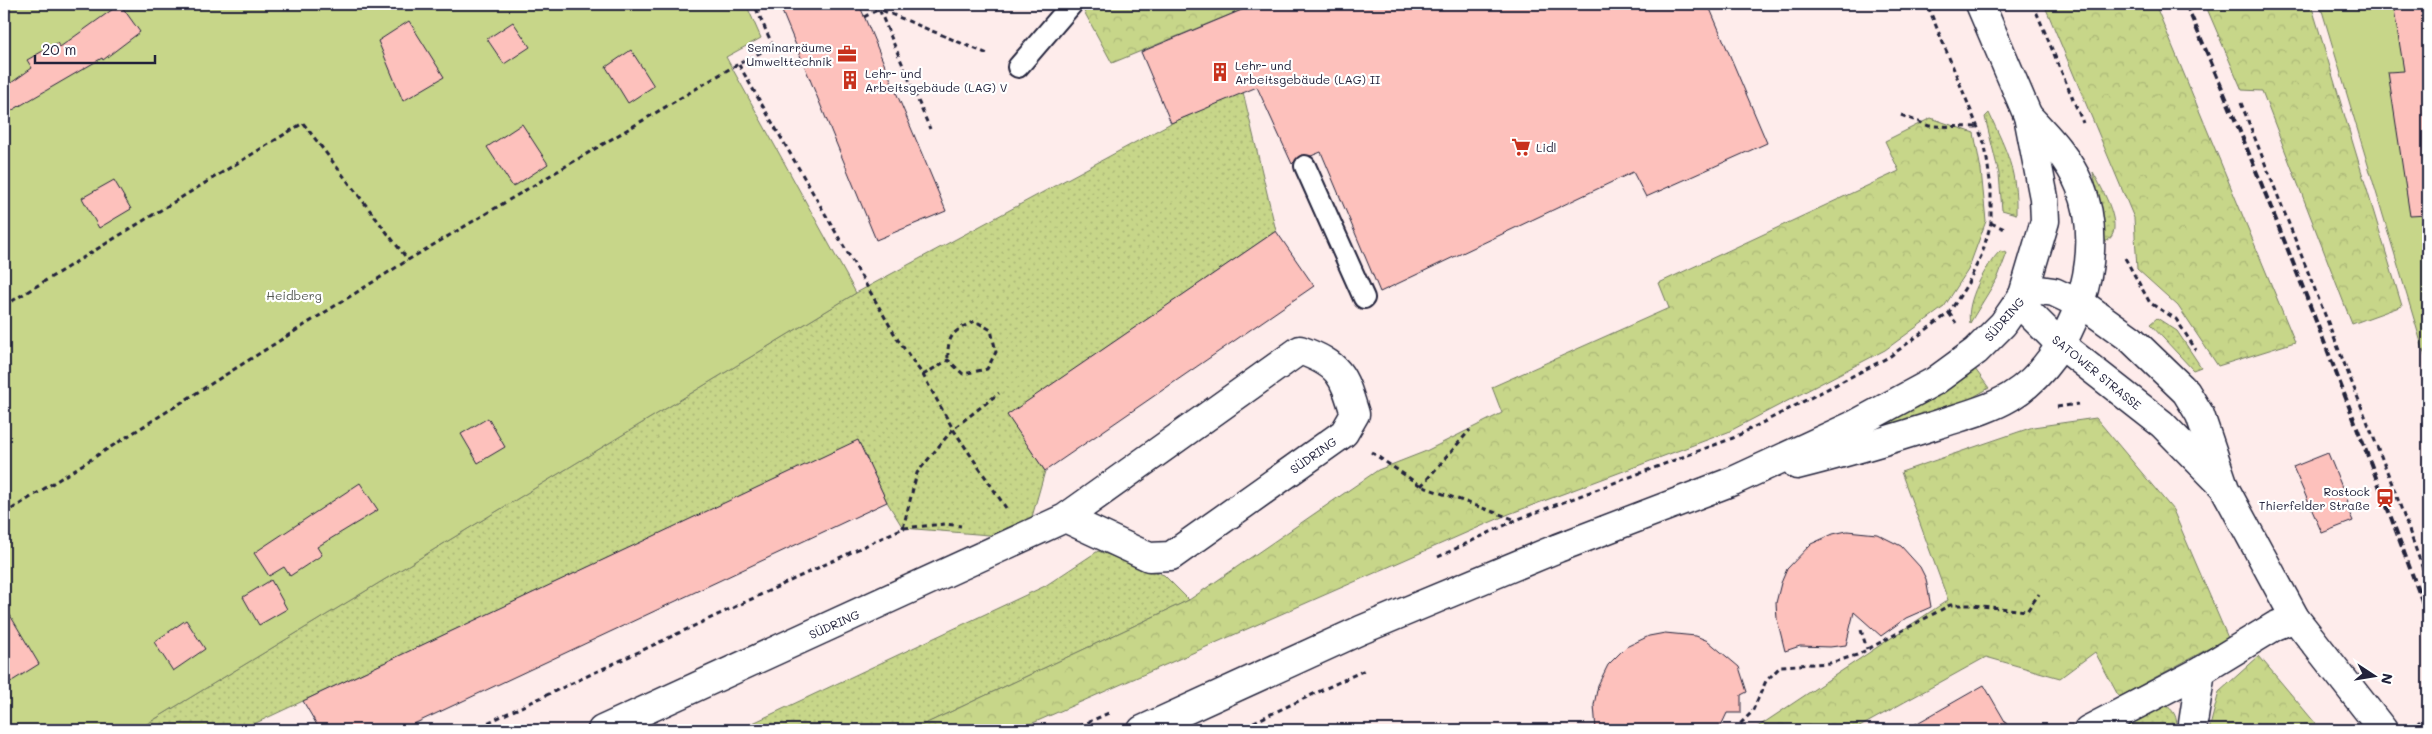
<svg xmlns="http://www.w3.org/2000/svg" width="2432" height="734" viewBox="0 0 2432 734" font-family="Mali,sans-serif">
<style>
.grass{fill:url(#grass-dots);stroke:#747c62}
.forest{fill:url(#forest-crowns);stroke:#747c62}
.garden{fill:#c7d689;stroke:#747c62}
.building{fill:#fdc1bc;stroke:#22223b}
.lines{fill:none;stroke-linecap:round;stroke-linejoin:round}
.lane-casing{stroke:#22223b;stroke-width:24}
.street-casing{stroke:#22223b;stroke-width:31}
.secondary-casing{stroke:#22223b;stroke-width:31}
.path{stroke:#22223b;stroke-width:3;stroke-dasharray:5 4;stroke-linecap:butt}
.lane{stroke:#fff;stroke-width:20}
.street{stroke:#fff;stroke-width:28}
.secondary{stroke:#fff;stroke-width:28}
.rail{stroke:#22223b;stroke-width:4;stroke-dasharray:8 4;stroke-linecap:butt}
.labels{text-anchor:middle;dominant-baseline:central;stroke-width:4.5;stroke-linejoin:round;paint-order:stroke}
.poi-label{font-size:12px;fill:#22223b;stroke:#fff;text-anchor:start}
.park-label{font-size:12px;fill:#545852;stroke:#fff}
.street-label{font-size:12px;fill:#22223b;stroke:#fff}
</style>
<defs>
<pattern id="grass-dots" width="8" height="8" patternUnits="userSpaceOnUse" patternTransform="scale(1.25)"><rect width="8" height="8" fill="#c7d689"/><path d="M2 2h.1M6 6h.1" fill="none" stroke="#abb777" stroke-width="1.8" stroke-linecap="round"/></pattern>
<pattern id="forest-crowns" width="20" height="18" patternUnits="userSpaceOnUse" patternTransform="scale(1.25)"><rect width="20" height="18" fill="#c7d689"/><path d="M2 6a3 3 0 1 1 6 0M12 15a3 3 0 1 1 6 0" fill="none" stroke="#abb777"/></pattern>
</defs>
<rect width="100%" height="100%" fill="#feeceb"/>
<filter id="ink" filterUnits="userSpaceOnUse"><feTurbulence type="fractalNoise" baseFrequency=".02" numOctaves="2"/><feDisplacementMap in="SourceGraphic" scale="10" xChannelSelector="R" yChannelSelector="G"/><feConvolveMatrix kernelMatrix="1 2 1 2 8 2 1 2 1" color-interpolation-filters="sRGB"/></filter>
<g filter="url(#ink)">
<!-- grass -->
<g class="grass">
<path d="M1243,92l33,139 -268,184 37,56 -19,67 -123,-10 -16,-26 -29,-61 -617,289h-104l719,-437 315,-170z"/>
<path d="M1989,113c18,39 28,57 27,101l-14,-4 -3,-36 -14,-57z"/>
<path d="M2093,172c8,15 35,60 12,70l-3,-26z"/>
<path d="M2000,251l7,2 -9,24 -28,46c-5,-21 16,-58 30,-72z"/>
<path d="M2157,318l20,13 24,36 -8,3 -43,-46z"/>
<path d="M1975,369l14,19 -19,11 -76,30 -38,6 76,-39z"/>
<path d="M1098,551l66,24 25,25 -277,130h-174l307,-144z"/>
<path d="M2158,702c13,4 21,13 18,28h-67z"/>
</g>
<!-- forest -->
<g class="forest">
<path d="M1080,4h176l-144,59z"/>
<path d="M2044,4h111l140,338 -77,24 -40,-60 -41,-37 -3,-51z"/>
<path d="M2205,4h106l91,302 -50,18 -90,-233 -20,-1z"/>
<path d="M1931,118l43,15 7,37 5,51 -18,49 -24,37 -59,43 -157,82 -219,82 -492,216h-105l277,-130 189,-130 46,-18 78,-39 -10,-26 177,-79 -10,-25 240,-112 -14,-30z"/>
<path d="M2096,418l77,92 55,128 -109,59 -24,-45 -35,26 -74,-21 -132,73h-101l195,-130 -47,-128 132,-45z"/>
<path d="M2259,656l62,74h-112l10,-38z"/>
</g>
<!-- garden -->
<g class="garden">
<path d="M4,4h742l15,34 -35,19 130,236 -719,437h-133z"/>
<path d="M2320,4h108v362z"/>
</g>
<!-- building -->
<g class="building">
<path d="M120,4l20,28 -37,28 -1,-2 -98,57v-27l28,-20 -5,-8 30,-17 3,4z"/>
<path d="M779,4h80l87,207 -70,29z"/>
<path d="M1256,4h452l59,139 -121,54 -13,-25 -253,120 -59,-140 -10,4 -10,-1 -9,9 -35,-77 -86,36 -30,-71z"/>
<path d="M2393,4h35v211l-18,1 -22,-144 16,-1z"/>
<path d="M409,21l35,56 -41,24 -25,-60z"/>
<path d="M513,22l17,25 -26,17 -17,-25z"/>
<path d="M631,50l23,36 -26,17 -22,-36z"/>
<path d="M522,124l26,40 -35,23 -26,-40z"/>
<path d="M114,180l17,29 -32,19 -17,-30z"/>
<path d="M1276,231l38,55 -269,185 -38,-56z"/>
<path d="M488,418l17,29 -27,16 -17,-29z"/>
<path d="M858,440l29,62 -196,92 -290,136h-81l-17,-29z"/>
<path d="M2328,453l20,49 -3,1 8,18 -31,12 -29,-66z"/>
<path d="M360,483l18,27 -61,37 5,8 -32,21 -6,-9 -15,9 -15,-23z"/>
<path d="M1847,531l30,3 24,12 19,21 6,12 5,28 -25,11 -25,18 -27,-24 -8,33 -16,2 -30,-1 -15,5 -8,-32 -1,-16 5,-20 6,-14 24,-25 22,-10z"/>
<path d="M271,580l16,29 -28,16 -16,-28z"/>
<path d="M4,605l35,59 -35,22z"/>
<path d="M186,620l19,29 -32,22 -19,-29z"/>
<path d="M1665,633l31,3 12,5 31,26 8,25 -6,3v18h-14l-8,17h-123l-2,-25 4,-20 10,-20 18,-18 23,-11z"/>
<path d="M1984,685l26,45h-105z"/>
</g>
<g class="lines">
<!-- lane casing -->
<g class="lane-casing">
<g id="lane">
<path d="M1018,67l54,-63"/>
<path d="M1305,166l59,132"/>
</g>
</g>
<!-- street casing -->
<g class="street-casing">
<g id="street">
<path d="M2201,671l74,-45 20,-8"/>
<path d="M602,730l463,-212 235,-168c41,15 43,25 55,64l-11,19 -173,123 -22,1 -84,-39"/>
<path d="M2088,730l113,-59 -9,59"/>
</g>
</g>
<!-- secondary casing -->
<g class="secondary-casing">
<g id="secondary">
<path d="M1980,4l48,112 16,82 1,23 -22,74 5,17 32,32 102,80 59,60"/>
<path d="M1797,465c48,-12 95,-26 142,-41 24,-8 49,-14 71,-27 64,-39 99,-142 70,-211 -11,-27 -32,-49 -52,-70"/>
<path d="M1142,730l219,-100 197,-82 175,-67 121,-56 81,-44 41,-30 27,-27 20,-29 17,-5 14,2 34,16 43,31 55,53 14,23 25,74 70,129 88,112"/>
</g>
</g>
<!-- path -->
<g class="path">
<path d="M877,4l2,5 111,46"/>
<path d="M1229,4l5,9"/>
<path d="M2033,4l50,119"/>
<path d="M864,17l15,-8 51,120"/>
<path d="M739,65l159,275 25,35 30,54 53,79"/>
<path d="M2241,103l155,391 32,89"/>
<path d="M1901,115l28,11 50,1"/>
<path d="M1991,223l16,7"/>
<path d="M2125,258l25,45 26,16 20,31"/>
<path d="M4,306l299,-183 105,137"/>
<path d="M1949,313l7,10"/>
<path d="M923,375l25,-15 15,14 24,-5 9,-17 -5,-22 -16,-9c-22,10 -28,14 -27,39"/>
<path d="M2057,407l21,-3"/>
<path d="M1371,452l50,34 95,34"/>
<path d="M1421,486l49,-56"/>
<path d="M4,514l404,-254 323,-192 42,-22 -19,-42"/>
<path d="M903,528l14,-55 36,-44 46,-36"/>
<path d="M1438,557l78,-37 217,-82 156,-81 60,-44 19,-30 14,-29 9,-31v-35l-6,-43 -58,-141"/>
<path d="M1861,630l6,19"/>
<path d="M2418,721l7,9"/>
<path d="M472,730l431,-202 42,-4 16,2"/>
<path d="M1071,730l40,-18"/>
<path d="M1237,730l130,-61"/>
<path d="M1734,730l18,-18 14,-31 15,-15 49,-3 27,-8 93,-50h23l54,6 12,-17"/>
</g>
<!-- lane -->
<use href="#lane" class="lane"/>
<!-- street -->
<use href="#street" class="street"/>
<!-- secondary -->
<use href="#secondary" class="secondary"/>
<!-- rail -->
<path class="rail" d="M2186,4c87,201 166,407 242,613"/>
</g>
</g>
<!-- icons -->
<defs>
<g id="office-bare" transform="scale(1.5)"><path d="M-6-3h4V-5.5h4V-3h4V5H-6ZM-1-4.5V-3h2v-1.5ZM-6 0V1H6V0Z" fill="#c8321e" stroke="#fff" stroke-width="2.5" paint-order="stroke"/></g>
<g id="building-bare" transform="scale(1.5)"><path d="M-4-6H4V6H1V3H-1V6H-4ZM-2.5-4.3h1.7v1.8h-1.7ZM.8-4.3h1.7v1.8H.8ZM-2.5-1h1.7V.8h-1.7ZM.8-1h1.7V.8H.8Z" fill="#c8321e" stroke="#fff" stroke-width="2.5" paint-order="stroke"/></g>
<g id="supermarket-bare" transform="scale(1.5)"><path d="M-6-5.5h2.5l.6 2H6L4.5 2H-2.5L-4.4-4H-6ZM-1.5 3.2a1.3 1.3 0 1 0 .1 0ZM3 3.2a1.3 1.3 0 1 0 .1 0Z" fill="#c8321e" stroke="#fff" stroke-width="2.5" paint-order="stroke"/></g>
<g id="station-bare" transform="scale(1.5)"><path d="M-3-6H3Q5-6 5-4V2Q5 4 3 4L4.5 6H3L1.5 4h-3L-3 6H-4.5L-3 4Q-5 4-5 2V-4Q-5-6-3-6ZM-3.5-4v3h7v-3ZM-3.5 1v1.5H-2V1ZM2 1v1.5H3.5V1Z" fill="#c8321e" stroke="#fff" stroke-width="2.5" paint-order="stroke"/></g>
</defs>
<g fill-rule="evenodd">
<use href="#office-bare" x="847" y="54"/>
<use href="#building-bare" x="1220" y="72"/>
<use href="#building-bare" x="850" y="80"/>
<use href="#supermarket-bare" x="1521" y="147"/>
<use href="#station-bare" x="2385" y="498"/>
</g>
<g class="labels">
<!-- poi labels -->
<g class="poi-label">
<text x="832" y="47" text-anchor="end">Seminarräume<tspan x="832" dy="14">Umwelttechnik</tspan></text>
<text x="1235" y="65">Lehr- und<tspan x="1235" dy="14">Arbeitsgebäude (LAG) II</tspan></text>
<text x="865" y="73">Lehr- und<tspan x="865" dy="14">Arbeitsgebäude (LAG) V</tspan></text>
<text x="1536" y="147">Lidl</text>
<text x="2370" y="491" text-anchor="end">Rostock<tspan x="2370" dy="14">Thierfelder Straße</tspan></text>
</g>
<!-- park labels -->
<g class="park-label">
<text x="294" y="295">Heidberg</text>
</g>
<!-- street labels -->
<g class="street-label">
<text transform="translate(2004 319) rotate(-49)">SÜDRING</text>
<text transform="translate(2097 372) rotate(39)">SATOWER STRASSE</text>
<text transform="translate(1313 455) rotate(-35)">SÜDRING</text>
<text transform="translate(834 624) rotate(-24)">SÜDRING</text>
</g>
</g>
<!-- margin -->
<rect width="2432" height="734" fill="none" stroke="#fff" stroke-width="20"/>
<rect x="10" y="10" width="2412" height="714" fill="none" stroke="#22223b" stroke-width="2" filter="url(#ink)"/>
<!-- north arrow -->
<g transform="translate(2374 676) rotate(102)" stroke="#ffffff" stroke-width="4" paint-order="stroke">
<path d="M0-4L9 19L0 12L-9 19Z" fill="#22223b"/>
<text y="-8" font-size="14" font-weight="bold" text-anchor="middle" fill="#22223b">N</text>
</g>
<!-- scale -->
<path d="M35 55v8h120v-8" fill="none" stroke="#22223b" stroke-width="2.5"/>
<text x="42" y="55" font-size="15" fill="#22223b" stroke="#ffffff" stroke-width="4" paint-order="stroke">20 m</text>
</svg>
